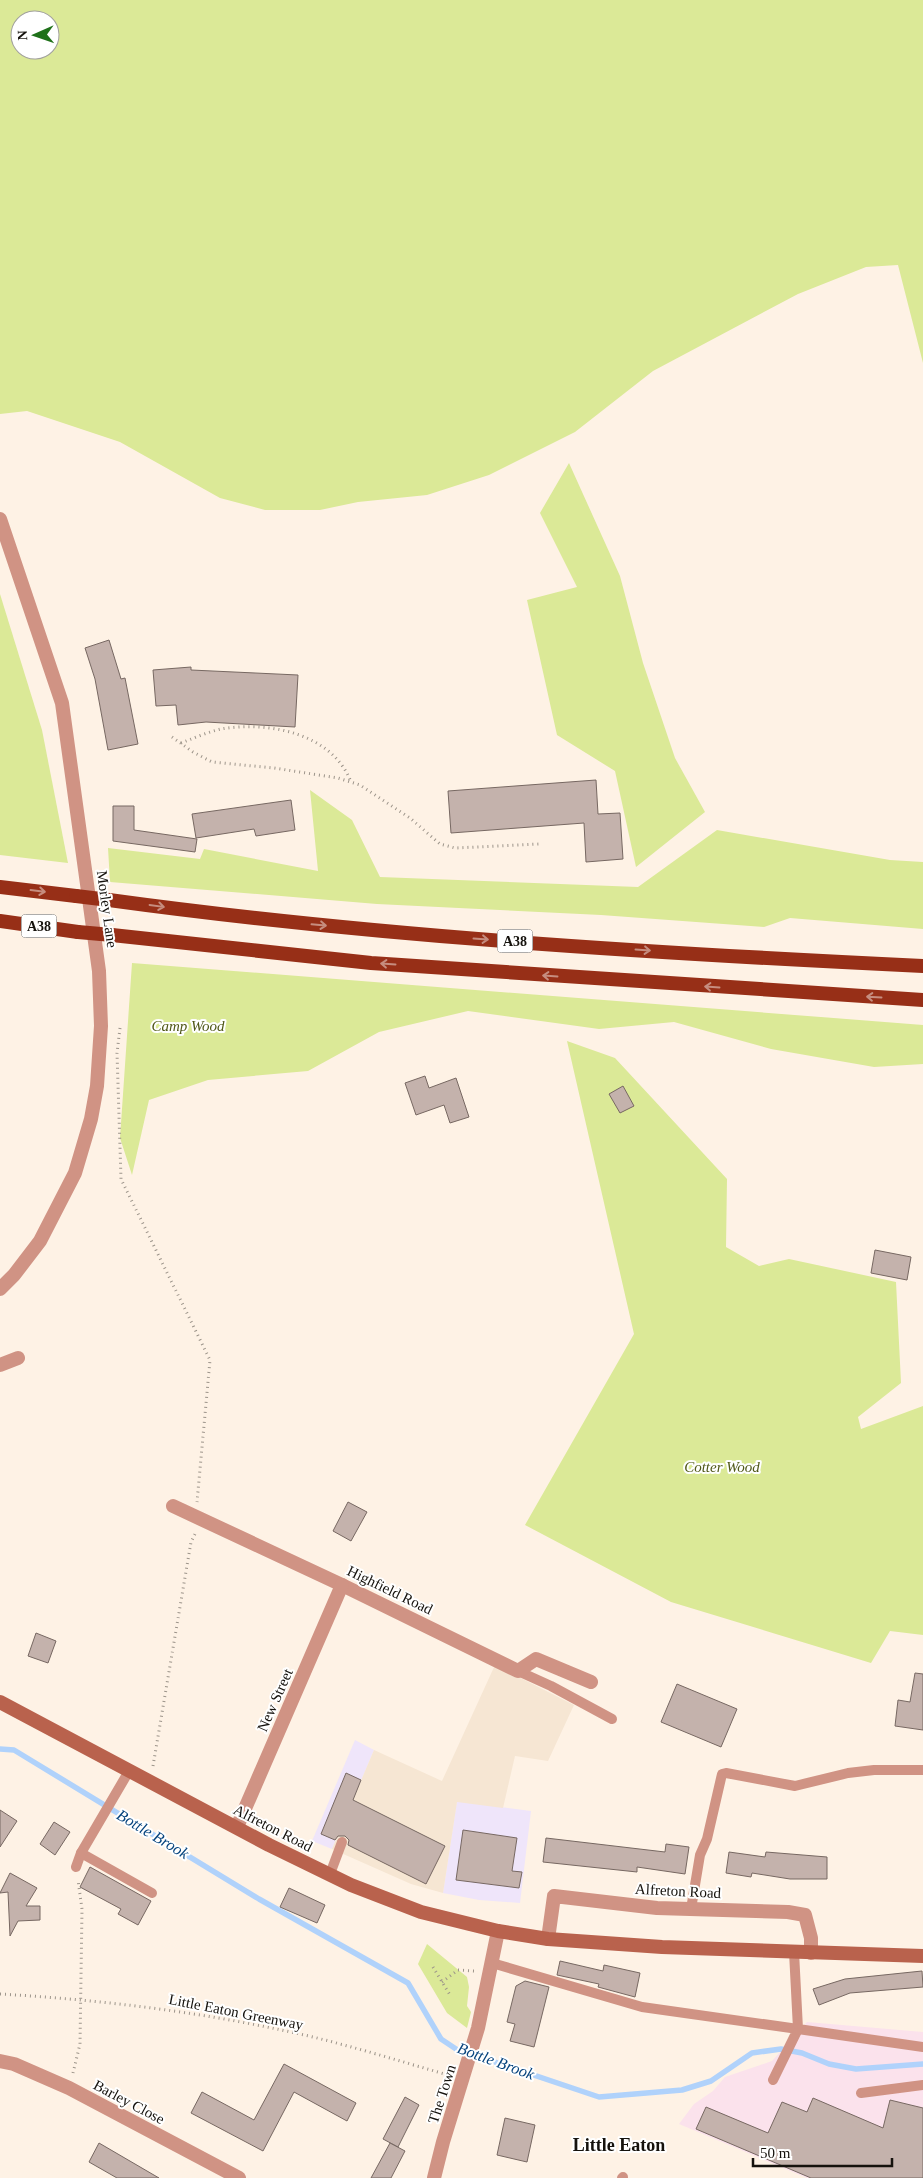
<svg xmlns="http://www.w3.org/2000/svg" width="923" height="2178" viewBox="0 0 923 2178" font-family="Georgia,serif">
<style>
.commercial{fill:#efe5fa}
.industrial{fill:#fbe2ec}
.built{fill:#f6e6d3}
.green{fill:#dbe997;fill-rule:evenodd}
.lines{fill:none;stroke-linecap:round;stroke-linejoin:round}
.stream{stroke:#b0d2fb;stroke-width:5.5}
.building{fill:#c4b2ac;stroke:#776862}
.path{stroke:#9c948a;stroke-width:3;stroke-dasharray:1 4;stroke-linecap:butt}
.service{stroke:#d09384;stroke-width:10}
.minor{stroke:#d09384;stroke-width:14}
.tertiary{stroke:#d09384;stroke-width:14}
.secondary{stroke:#b9624d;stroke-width:14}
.trunk{stroke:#972f17;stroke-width:14}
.trunk-bridge{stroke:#972f17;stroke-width:14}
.oneway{stroke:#c68d7f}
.labels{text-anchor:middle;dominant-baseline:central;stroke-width:4;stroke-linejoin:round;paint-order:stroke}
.shield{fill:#fff;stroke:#5b5956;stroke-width:1}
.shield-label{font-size:14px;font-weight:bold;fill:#15120d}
.street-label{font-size:15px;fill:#15120d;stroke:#fff}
.park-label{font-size:15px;font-style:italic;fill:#505818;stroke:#fff}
.water-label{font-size:16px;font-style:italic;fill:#07447e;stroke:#fff}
.quarter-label{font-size:18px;font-weight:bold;fill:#15120d;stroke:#fff}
</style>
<rect width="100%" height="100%" fill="#fef2e5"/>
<!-- commercial -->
<g class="commercial">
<path d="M355,1740l19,10 -42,99 -20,-8z"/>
<path d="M457,1801l74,10 -11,92 -41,-3 -36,-7z"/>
</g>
<!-- industrial -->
<path class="industrial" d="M807,2022l116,10v146h-116l-128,-54 15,-20 19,-13 12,-14 47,-16z"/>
<!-- built -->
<path class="built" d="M495,1665l79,40 -26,56 -33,-5 -12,52 -46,-6 -14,91 -32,-9 -79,-35 42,-99 68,31z"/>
<!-- green -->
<g class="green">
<path d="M0,0h923v363l-25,-98 -32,2 -68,27 -145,77 -78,61 -86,43 -62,20 -69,7 -38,8h-55l-45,-12 -100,-56 -93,-31 -27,3zM20,20h30v30h-30z"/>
<path d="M569,463l51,113 23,87 32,95 30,54 -69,55 -21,-96 -58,-36 -30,-135 50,-13 -37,-74z"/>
<path d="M0,594l42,136 26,133 -68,-8z"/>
<path d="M310,790l42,30 28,57 258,10 79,-57 173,30 33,2v67l-133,-11 -26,9 -163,-12 -224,-11 -267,-22 -2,-34 92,11 4,-10 114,22z"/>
<path d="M132,963l791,62v39l-49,3 -103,-18 -97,-27 -75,7 -131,-18 -89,21 -71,39 -100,9 -59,20 -17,75 -12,-37z"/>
<path d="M567,1041l48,17 112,121 -1,68 33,19 30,-7 107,23 5,101 -43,34 3,12 62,-23v229l-33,-4 -19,32 -200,-61 -146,-77 109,-191z"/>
<path d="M427,1944l40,33 2,10 -2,19 4,6 -4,16 -20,-15 -29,-49z"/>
</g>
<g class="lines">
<!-- stream -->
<path class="stream" d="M0,1749l14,1 245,149 149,84 33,56 15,10 143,48 83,-7 29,-9 41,-28 29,-4 21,4 27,11 27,5 67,-5"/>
</g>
<!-- building -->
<g class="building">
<path d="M109,640l12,39 4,-1 13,66 -30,6 -13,-71 -10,-31z"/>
<path d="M191,667v3l107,5 -3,52 -89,-5 -28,3 -2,-20 -20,1 -3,-36z"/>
<path d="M596,780l2,34 22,-1 3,46 -37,3 -2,-39 -133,10 -3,-42z"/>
<path d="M291,800l4,30 -39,6 -2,-7 -58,9 -4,-24z"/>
<path d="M113,806h21v24l63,9 -2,13 -82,-11z"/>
<path d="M425,1076l4,12 27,-10 13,39 -19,6 -6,-18 -28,10 -11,-32z"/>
<path d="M623,1086l11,20 -14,7 -11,-19z"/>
<path d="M875,1250l36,7 -4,23 -36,-7z"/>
<path d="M348,1502l19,10 -16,29 -18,-10z"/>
<path d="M36,1633l20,8 -8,22 -20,-7z"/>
<path d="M915,1673l8,1v56l-28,-4 3,-26 12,2z"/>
<path d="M677,1684l60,25 -16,38 -60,-25z"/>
<path d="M346,1773l15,7 -8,20 92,46 -19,38 -78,-39 1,-5 -4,-4h-7l-3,4 -14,-6z"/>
<path d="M0,1810l17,11 -17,26z"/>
<path d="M54,1822l16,10 -15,23 -15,-11z"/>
<path d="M463,1830l54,8 -5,33 10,1 -3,16 -63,-8z"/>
<path d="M546,1838l119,14 1,-8 23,3 -4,27 -48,-7v5l-94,-10z"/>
<path d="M729,1852l36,5 1,-5 61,5v22h-37l-38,-6 -1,4 -25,-4z"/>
<path d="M90,1867l61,34 -13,24 -20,-11 3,-5 -41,-22z"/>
<path d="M10,1873l27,15 -11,18h14v14l-22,1 -8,15 -2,-44 -8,1z"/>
<path d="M289,1888l36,17 -8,18 -37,-16z"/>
<path d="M560,1961l43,10 1,-6 36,8 -5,24 -37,-10 1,-3 -42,-9z"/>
<path d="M922,1971l1,16 -73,6 -31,12 -6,-16 32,-10z"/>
<path d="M525,1981l24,6 -15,60 -24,-6 5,-17 -8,-2 9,-36z"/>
<path d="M284,2064l72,39 -9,18 -53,-29 -31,59 -72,-38 11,-21 52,28z"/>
<path d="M405,2097l14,8 -21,42 -15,-8z"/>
<path d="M813,2098l70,30 7,-28 33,8v70h-112l-115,-49 10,-22 62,26 14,-31 25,10z"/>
<path d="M505,2118l30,7 -8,37 -30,-7z"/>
<path d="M99,2143l60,35h-42l-28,-16z"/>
<path d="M390,2143l15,8 -14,27h-20z"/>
</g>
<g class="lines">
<!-- path -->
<g class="path">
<path d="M172,737l21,15 19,10 62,6 64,10 22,7 50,33 30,26 15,4 85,-4"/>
<path d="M181,743c13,-5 27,-11 40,-14 48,-8 111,4 130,53"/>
<path d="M120,1028l-3,25 4,126 89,181 -13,142"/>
<path d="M153,1766l38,-224 4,-8"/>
<path d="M433,1967l17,28"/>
<path d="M442,1982l16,-12 16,1"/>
<path d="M0,1994c105,6 210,19 313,43 45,11 90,25 135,38"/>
<path d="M73,2073l7,-29 2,-135 -4,-29"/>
</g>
<!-- service -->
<g class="service">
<path d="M518,1671l33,15 61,33"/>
<path d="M81,1853l71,40"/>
<path d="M76,1867l5,-14 48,-82"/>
<path d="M330,1874l12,-32"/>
<path d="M691,1909l9,-54 7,-16 15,-65 4,-1 69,13 53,-13 26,-3h49"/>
<path d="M794,1952l4,77 125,18"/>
<path d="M492,1963l150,44 156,22 -25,51"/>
<path d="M861,2093l62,-8"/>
<path d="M622,2178l1,-1"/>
</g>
<!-- minor -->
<g class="minor">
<path d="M0,519l62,184 37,268 2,55 -4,60 -6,33 -16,54 -35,68 -26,34 -14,14"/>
<path d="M0,1365l18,-7"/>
<path d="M173,1506l169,79 176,86 18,-12 55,23"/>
<path d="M237,1827l105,-242"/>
<path d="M548,1939l6,-43 103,12 131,4 17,3 6,23v15"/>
</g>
<!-- tertiary -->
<g class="tertiary">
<path d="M0,2061l14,3 55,24 170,90"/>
<path d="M434,2178l9,-36 35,-114 20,-97"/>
</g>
<!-- secondary -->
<path class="secondary" d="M0,1702l269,143 82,40 70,27 77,19 50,8 114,8 261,9"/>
<!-- trunk -->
<g class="trunk">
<path d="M0,887l76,9"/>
<path d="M109,900c270,37 542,53 814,66"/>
<path d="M0,921l78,11"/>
<path d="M112,935l259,28 552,37"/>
</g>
<!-- trunk-bridge -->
<g class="trunk-bridge">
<path d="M76,896l33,4"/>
<path d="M78,932l34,3"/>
</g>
</g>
<!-- one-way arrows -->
<defs><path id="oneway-shaft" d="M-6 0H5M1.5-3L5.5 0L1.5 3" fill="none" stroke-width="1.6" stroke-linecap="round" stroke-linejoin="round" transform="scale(1.25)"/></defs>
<g class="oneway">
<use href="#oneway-shaft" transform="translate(38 891) rotate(7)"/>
<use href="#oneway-shaft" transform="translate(157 906) rotate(8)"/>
<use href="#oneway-shaft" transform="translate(319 925) rotate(5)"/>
<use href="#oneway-shaft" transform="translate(481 939) rotate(4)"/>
<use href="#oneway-shaft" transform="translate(643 950) rotate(4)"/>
<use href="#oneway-shaft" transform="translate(388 964) rotate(-176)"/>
<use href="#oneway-shaft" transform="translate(550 976) rotate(-176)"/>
<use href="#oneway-shaft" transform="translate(712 987) rotate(-176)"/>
<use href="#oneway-shaft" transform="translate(874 997) rotate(-177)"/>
</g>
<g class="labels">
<!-- shield labels -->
<g class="shield">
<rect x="21.5" y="914.5" width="35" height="23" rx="4"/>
<rect x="497.5" y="929.5" width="35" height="23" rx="4"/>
</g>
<g class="shield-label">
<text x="39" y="926">A38</text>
<text x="515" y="941">A38</text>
</g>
<!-- street labels -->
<g class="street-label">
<text transform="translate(107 909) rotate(82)">Morley Lane</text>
<text transform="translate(390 1590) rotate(26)">Highfield Road</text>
<text transform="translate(275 1700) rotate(-66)">New Street</text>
<text transform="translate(273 1828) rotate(27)">Alfreton Road</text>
<text transform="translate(678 1891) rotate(3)">Alfreton Road</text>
<text transform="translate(236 2012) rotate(11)">Little Eaton Greenway</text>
<text transform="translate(442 2094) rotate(-72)">The Town</text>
<text transform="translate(129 2102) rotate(28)">Barley Close</text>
</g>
<!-- park labels -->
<g class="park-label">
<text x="188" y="1026">Camp Wood</text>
<text x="722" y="1467">Cotter Wood</text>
</g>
<!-- water labels -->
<g class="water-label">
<text transform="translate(153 1834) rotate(31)">Bottle Brook</text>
<text transform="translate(496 2061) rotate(20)">Bottle Brook</text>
</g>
<!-- quarter labels -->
<g class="quarter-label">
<text x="619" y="2145">Little Eaton</text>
</g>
</g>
<!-- north arrow -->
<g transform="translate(35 35) rotate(268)"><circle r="24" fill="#ffffff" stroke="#a1a09e"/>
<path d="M0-4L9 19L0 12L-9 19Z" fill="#1f711a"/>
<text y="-8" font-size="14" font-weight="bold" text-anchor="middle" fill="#15120d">N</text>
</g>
<!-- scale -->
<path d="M753 2158v8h139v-8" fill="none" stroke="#15120d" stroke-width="2.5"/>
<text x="760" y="2158" font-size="15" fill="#15120d" stroke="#ffffff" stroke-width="4" paint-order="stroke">50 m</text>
</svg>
